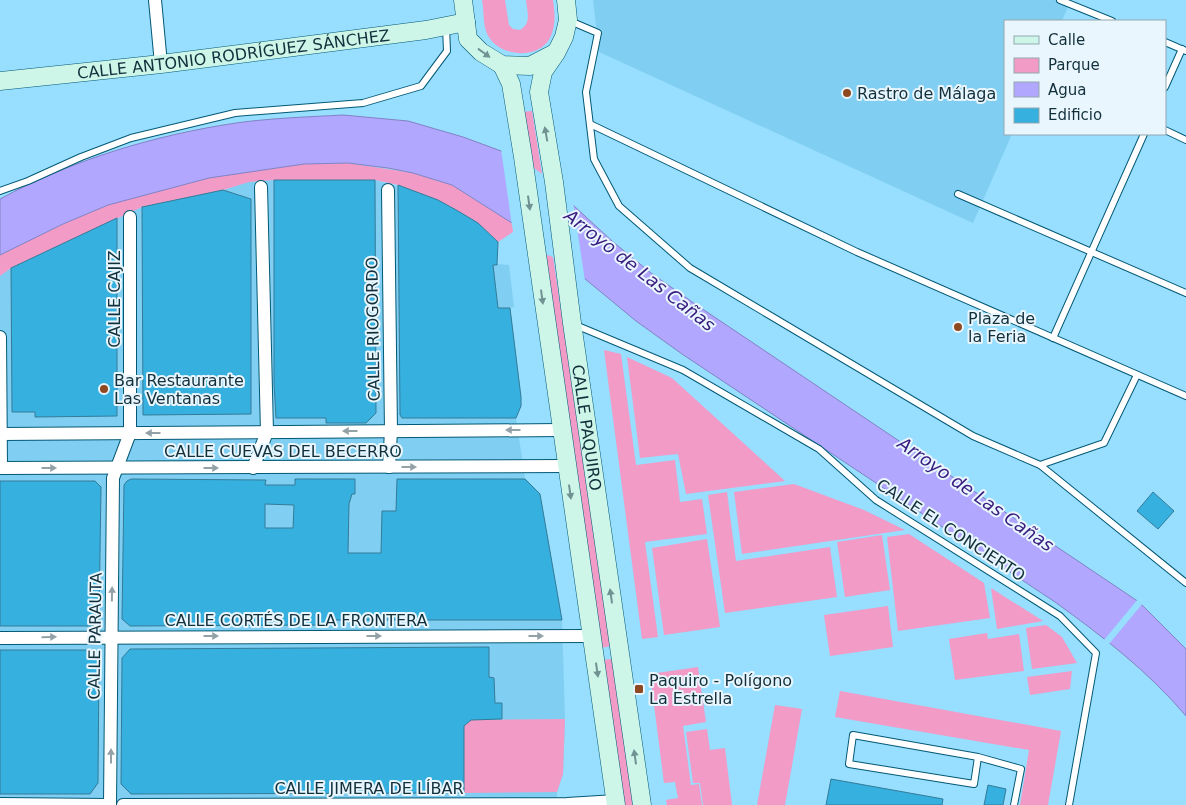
<svg xmlns="http://www.w3.org/2000/svg" width="1186" height="805" viewBox="0 0 1186 805" font-family="'DejaVu Sans',sans-serif">
<style>
.built{fill:#80cff2}
.green{fill:#f19bc6}
.water{fill:#b1a7fe;stroke:#8183c4}
.pier{fill:#97deff}
.building{fill:#36b0df;stroke:#347b98;fill-rule:evenodd}
.lines{fill:none;stroke-linecap:round;stroke-linejoin:round}
.lane-casing{stroke:#035975;stroke-width:8}
.street-casing{stroke:#035975;stroke-width:14}
.secondary-casing{stroke:#035975;stroke-width:19}
.lane{stroke:#fff;stroke-width:6}
.street{stroke:#fff;stroke-width:12}
.secondary{stroke:#cdf5e8;stroke-width:18}
.oneway{fill:#709292}
.oneway2{fill:#94a2a7}
.poi-dot{fill:#8e4920;stroke:#e9f6fd;stroke-width:2}
.labels{text-anchor:middle;dominant-baseline:central;stroke-width:4;stroke-linejoin:round;paint-order:stroke}
.street-label{font-size:16px;fill:#12303c;stroke:#e9f6fd}
.poi-label{font-size:16px;fill:#12303c;stroke:#e9f6fd;text-anchor:start}
.water-label{font-size:18px;font-style:italic;fill:#391c7f;stroke:#e9f6fd}
</style>
<rect width="100%" height="100%" fill="#97deff"/>
<!-- built -->
<g class="built">
<path d="M593,0h478l-9,21h-57v113h7l-39,89 -374,-171z"/>
<path d="M274,180h101l43,12 20,8 40,23 20,19 -1,22 12,1 5,42 -4,1 11,89v9l-5,12 9,60 15,16 22,126 3,99 -2,55 -6,18v13h-557v-529l11,-8 131,-61 81,-17 26,-8z"/>
</g>
<!-- green -->
<g class="green">
<path d="M482,0h23l4,25 4,4 7,1c12,-7 7,-18 6,-30h27c2,13 3,26 -3,38 -13,24 -56,18 -64,-7 -3,-9 -2,-21 -4,-31z"/>
<path d="M532,111l10,63 -12,-9 -8,-53z"/>
<path d="M348,163l65,10 39,12 60,38 1,9 -15,10 -20,-19 -20,-12 -20,-11 -40,-15 -23,-5h-101l-25,2 -26,8 -81,17 -131,61 -11,8v-21l63,-31 45,-19 60,-18 41,-9 50,-8 45,-6z"/>
<path d="M544,254l9,3 58,389 -10,2z"/>
<path d="M604,350l17,4 15,111 39,-5 5,42 22,-3 5,35 -62,8 13,95 -16,2z"/>
<path d="M627,357l45,21 113,103 -99,13 -8,-40 -38,4z"/>
<path d="M794,484l70,26 41,20 -163,24 -8,-62z"/>
<path d="M727,492l9,69 94,-14 7,50 -112,16 -17,-118z"/>
<path d="M909,534l75,49 6,35 -92,13 -11,-94z"/>
<path d="M882,535l8,55 -45,7 -8,-55z"/>
<path d="M707,539l13,88 -56,8 -12,-87z"/>
<path d="M991,588l52,33 -46,8z"/>
<path d="M888,606l5,41 -63,9 -6,-41z"/>
<path d="M1046,625l16,12 15,26 -45,6 -6,-41z"/>
<path d="M987,633l1,6 31,-5 5,37 -69,9 -6,-41z"/>
<path d="M612,659l21,146h-11l-20,-145z"/>
<path d="M698,667l8,55 -23,4 8,59 8,-1 3,21h-35l-1,-5 12,-2 -3,-16 -11,1 -14,-109z"/>
<path d="M1072,671l-2,18 -40,6 -3,-18z"/>
<path d="M840,691l221,40 -13,74h-28l9,-55 -194,-33z"/>
<path d="M775,705l27,4 -17,96h-28z"/>
<path d="M565,719l-2,55 -6,18 -93,1v-73z"/>
<path d="M707,729l3,21 15,-2 7,57h-29l-3,-22h-7l-7,-51z"/>
</g>
<!-- water -->
<path class="water" d="M343,115l65,6 55,16 38,14 72,54 39,36 39,32 47,33 441,296 47,47v67c-38,-45 -84,-80 -131,-114l-373,-248 -46,-33 -52,-43 -72,-55 -60,-38 -39,-12 -25,-5 -40,-5 -44,1 -95,14 -101,27 -45,19 -63,31v-56c72,-39 155,-64 236,-76 36,-5 71,-6 107,-8z"/>
<!-- pier -->
<g class="pier">
<path d="M501,149l72,52 12,80 -73,-55z"/>
<path d="M1138,599l5,4 -34,41 -5,-4z"/>
</g>
<!-- building -->
<g class="building">
<path d="M274,180h101l1,233 -10,10h-40v-5h-50l-2,-35z"/>
<path d="M398,185l40,15 20,11 20,12 20,19 -1,23h-4l5,43h12l11,89v9l-5,12h-114l-2,-3z"/>
<path d="M223,190l28,9v215l-108,1 -1,-208z"/>
<path d="M117,218v198l-82,1v-5h-23l-1,-144z"/>
<path d="M295,479h60v15h-3l-3,10 -1,49h33l1,-42h14l1,-32h128l15,15 22,126h-236v5l-196,1 -8,-7 2,-134 3,-4 4,-2 135,1 -1,5h30zM265,504l29,1 -1,23h-28z"/>
<path d="M0,481h95l6,6 -2,133 -6,6h-93z"/>
<path d="M1153,492l21,19 -16,18 -21,-18z"/>
<path d="M489,647v30l5,1 1,25h7v16l-31,1 -7,6v67l-333,1 -10,-10 1,-126 8,-9z"/>
<path d="M0,650h86l13,10 -1,123 -8,11h-90z"/>
<path d="M831,779l112,20 -1,6h-116z"/>
<path d="M988,785l18,4 -3,16h-19z"/>
</g>
<g class="lines">
<!-- lane casing -->
<g class="lane-casing">
<g id="lane">
<path d="M1060,0l52,21"/>
<path d="M570,21l28,12 -12,59 8,67 25,47 71,62 283,168 67,29 146,118"/>
<path d="M1165,42l21,9"/>
<path d="M1165,87l17,-38"/>
<path d="M590,124l267,128 329,144"/>
<path d="M1165,130l21,10"/>
<path d="M0,191l28,-10 53,-24 50,-19 104,-25 128,-10 58,-17 26,-35 -1,-24"/>
<path d="M958,194l228,99"/>
<path d="M573,324l110,46 136,79 57,51 184,116 36,37 -27,152"/>
<path d="M1053,338l91,-204"/>
<path d="M1040,465l64,-22 33,-68"/>
<path d="M978,757l-4,27 -125,-20 4,-29 125,22 43,12 -7,36"/>
</g>
</g>
<!-- street casing -->
<g class="street-casing">
<g id="street">
<path d="M155,0l6,64"/>
<path d="M388,190l3,241 -2,36"/>
<path d="M0,337l1,131"/>
<path d="M0,434l561,-4"/>
<path d="M0,468l566,-2"/>
<path d="M253,468l14,-36 -6,-245"/>
<path d="M0,638l592,-2"/>
<path d="M0,804l107,1"/>
<path d="M110,805l3,-327 17,-45v-216"/>
<path d="M123,805l444,-1 49,-3"/>
</g>
</g>
<!-- secondary casing -->
<g class="secondary-casing">
<g id="secondary">
<path d="M463,0l5,39 13,13 21,13 28,1 25,-13"/>
<path id="s1" d="M566,0l2,20 -4,17 -8,16 -13,19 -4,20 15,90 18,141 70,482"/>
<path d="M502,65l9,19 12,73 93,648"/>
<path id="s2" d="M0,81l161,-17 265,-34 40,-8"/>
</g>
</g>
<!-- lane -->
<use href="#lane" class="lane"/>
<!-- street -->
<use href="#street" class="street"/>
<!-- secondary -->
<use href="#secondary" class="secondary"/>
</g>
<!-- one-way arrows -->
<defs><path id="oneway-solid" d="M-6-.8H1V-3.2L6.5 0L1 3.2V.8H-6Z" transform="scale(1.25)"/></defs>
<g class="oneway">
<use href="#oneway-solid" transform="translate(484 53) rotate(36)"/>
<use href="#oneway-solid" transform="translate(546 134) rotate(-100)"/>
<use href="#oneway-solid" transform="translate(529 203) rotate(82)"/>
<use href="#oneway-solid" transform="translate(542 297) rotate(82)"/>
<use href="#oneway-solid" transform="translate(570 492) rotate(82)"/>
<use href="#oneway-solid" transform="translate(611 596) rotate(-98)"/>
<use href="#oneway-solid" transform="translate(597 670) rotate(82)"/>
<use href="#oneway-solid" transform="translate(635 757) rotate(-98)"/>
</g>
<g class="oneway2">
<use href="#oneway-solid" transform="translate(513 430) rotate(180)"/>
<use href="#oneway-solid" transform="translate(350 431) rotate(180)"/>
<use href="#oneway-solid" transform="translate(153 433) rotate(180)"/>
<use href="#oneway-solid" transform="translate(409 467)"/>
<use href="#oneway-solid" transform="translate(49 468)"/>
<use href="#oneway-solid" transform="translate(211 468)"/>
<use href="#oneway-solid" transform="translate(112 594) rotate(-89)"/>
<use href="#oneway-solid" transform="translate(211 636)"/>
<use href="#oneway-solid" transform="translate(374 636)"/>
<use href="#oneway-solid" transform="translate(536 636)"/>
<use href="#oneway-solid" transform="translate(49 637) rotate(-1)"/>
<use href="#oneway-solid" transform="translate(111 756) rotate(-90)"/>
</g>
<!-- markers -->
<g class="poi-dot">
<circle cx="847" cy="93" r="5"/>
<circle cx="958" cy="327" r="5"/>
<circle cx="104" cy="389" r="5"/>
<rect x="634" y="684" width="10" height="10" rx="2.5"/>
</g>
<g class="labels">
<!-- street labels -->
<g class="street-label">
<text stroke="none"><textPath href="#s2" startOffset="235">CALLE ANTONIO RODRÍGUEZ SÁNCHEZ</textPath></text>
<text transform="translate(114 299) rotate(-90)">CALLE CAJIZ</text>
<text transform="translate(373 329) rotate(-91)">CALLE RIOGORDO</text>
<text stroke="none"><textPath href="#s1" startOffset="438">CALLE PAQUIRO</textPath></text>
<text x="283" y="451">CALLE CUEVAS DEL BECERRO</text>
<text transform="translate(951 530) rotate(33)">CALLE EL CONCIERTO</text>
<text x="296" y="620">CALLE CORTÉS DE LA FRONTERA</text>
<text transform="translate(95 636) rotate(-89)">CALLE PARAUTA</text>
<text x="369" y="788">CALLE JIMERA DE LÍBAR</text>
</g>
<!-- poi labels -->
<g class="poi-label">
<text x="857" y="93">Rastro de Málaga</text>
<text x="968" y="318">Plaza de<tspan x="968" dy="18">la Feria</tspan></text>
<text x="114" y="380">Bar Restaurante<tspan x="114" dy="18">Las Ventanas</tspan></text>
<text x="649" y="680">Paquiro - Polígono<tspan x="649" dy="18">La Estrella</tspan></text>
</g>
<!-- water labels -->
<g class="water-label">
<text transform="translate(640 270) rotate(38)">Arroyo de Las Cañas</text>
<text transform="translate(976 494) rotate(35)">Arroyo de Las Cañas</text>
</g>
</g>
<!-- legend -->
<rect x="1004" y="20" width="162" height="115" fill="#e9f6fd" stroke="#93a7b0"/>
<rect x="1014" y="36" width="25" height="8" fill="#cdf5e8" stroke="#93a7b0"/>
<text x="1048" y="45" font-size="15" fill="#12303c">Calle</text>
<rect x="1014" y="58" width="25" height="15" fill="#f19bc6" stroke="#93a7b0"/>
<text x="1048" y="70" font-size="15" fill="#12303c">Parque</text>
<rect x="1014" y="82" width="25" height="15" fill="#b1a7fe" stroke="#93a7b0"/>
<text x="1048" y="95" font-size="15" fill="#12303c">Agua</text>
<rect x="1014" y="108" width="25" height="15" fill="#36b0df" stroke="#93a7b0"/>
<text x="1048" y="120" font-size="15" fill="#12303c">Edificio</text>
</svg>
